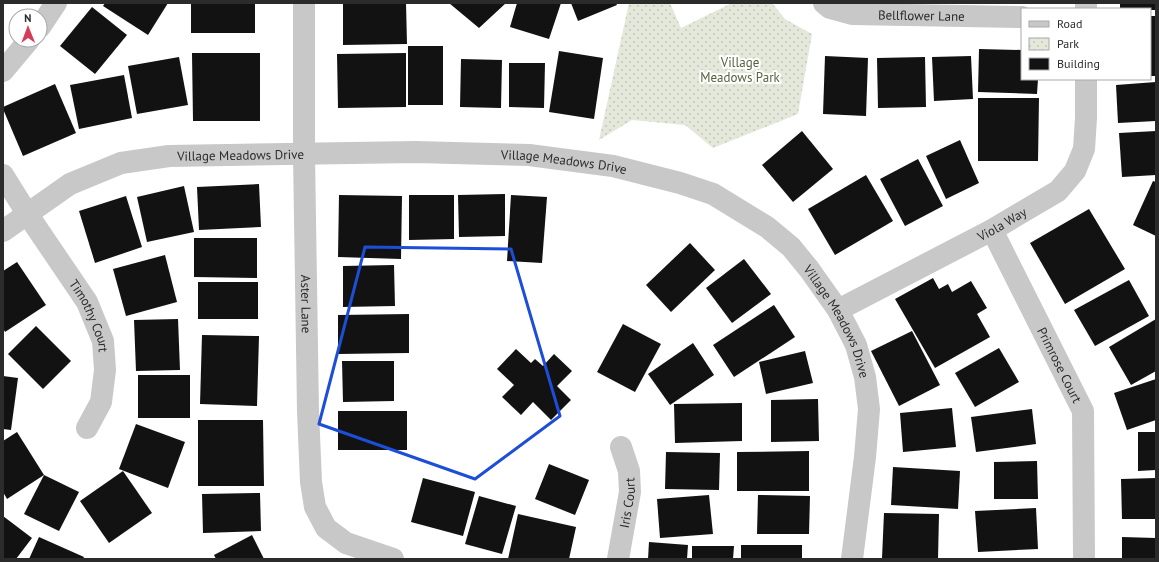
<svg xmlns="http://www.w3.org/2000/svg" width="1159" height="562" viewBox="0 0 1159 562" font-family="'PT Sans',sans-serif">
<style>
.park{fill:url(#park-dots)}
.building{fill:#121212}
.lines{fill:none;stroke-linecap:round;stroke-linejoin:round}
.minor{stroke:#c8c8c8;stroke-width:22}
.marked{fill:none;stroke:#1d4ed8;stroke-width:3;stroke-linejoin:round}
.labels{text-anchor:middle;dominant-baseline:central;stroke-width:4;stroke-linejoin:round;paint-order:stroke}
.street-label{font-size:13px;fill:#2b2b2b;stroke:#fff}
.park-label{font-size:13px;fill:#53623e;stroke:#fff}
</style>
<defs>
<pattern id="park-dots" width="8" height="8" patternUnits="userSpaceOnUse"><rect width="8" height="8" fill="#e3e8da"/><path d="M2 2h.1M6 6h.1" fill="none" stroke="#c3c7bb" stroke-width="1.8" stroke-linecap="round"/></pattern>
</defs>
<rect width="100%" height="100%" fill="#fff"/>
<!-- park -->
<path class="park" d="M629,3h41l11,25 51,-25h40l13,16 27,15 -14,80 -85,34 -28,-23 -53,-5 -33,20z"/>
<!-- building -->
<g class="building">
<path d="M105,3h63l-20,32 -45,-29z"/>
<rect x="191" y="3" width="64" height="30"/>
<path d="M343,3h63l1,41 -64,1z"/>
<path d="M449,3h57l-27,25z"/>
<path d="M517,3h44l-12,36 -39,-12z"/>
<path d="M571,3h45l1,2 -39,16z"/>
<path d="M1120,3h36v7h-6v-1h-30z"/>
<path d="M92,7l35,28 -32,39 -35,-28z"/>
<rect x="1150" y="16" width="6" height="60"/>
<rect x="408" y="46" width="35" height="59"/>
<path d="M979,49l43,1v29h16l-1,15 -59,-2z"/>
<path d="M559,51l44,7 -9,61 -45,-7z"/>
<path d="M192,53h68v68h-67z"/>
<path d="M406,53v54l-68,1 -1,-54z"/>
<path d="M825,56l43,2 -2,58 -43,-2z"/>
<path d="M971,56l2,43 -39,2 -2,-44z"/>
<path d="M179,57l9,48 -51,9 -9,-48z"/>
<path d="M925,57l1,50 -48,1 -1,-50z"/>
<path d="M461,59l41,1 -1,48 -41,-1z"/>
<path d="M509,63h36l-1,45 -35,-1z"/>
<path d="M124,75l8,43 -53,11 -9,-44z"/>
<path d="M1156,82v39l-38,2 -2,-38z"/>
<path d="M55,84l21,49 -53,23 -20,-47v-2z"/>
<path d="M978,98h61l-1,63h-60z"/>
<path d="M802,131l31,38 -40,33 -31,-37z"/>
<path d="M1156,131v44l-34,2 -3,-44z"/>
<path d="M960,140l19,43 -33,16 -20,-43z"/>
<path d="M918,159l25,47 -38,20 -25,-47z"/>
<path d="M866,175l27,46 -58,34 -27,-46z"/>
<path d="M1153,181l3,1v54l-23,-11z"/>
<path d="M259,184l2,43 -62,3 -2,-43z"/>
<path d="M184,186l10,46 -47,10 -10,-45z"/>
<path d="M505,194v42l-46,1 -1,-42z"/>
<path d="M339,195l63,1 -1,63 -63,-2z"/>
<path d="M409,195h45v44l-45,1z"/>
<path d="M511,195l36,2 -5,66 -35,-2z"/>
<path d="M126,196l16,51 -47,16 -16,-52z"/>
<path d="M1089,209l36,60 -60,35 -35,-61z"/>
<path d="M194,238h63v40l-63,-1z"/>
<path d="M690,243l25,27 -44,42 -25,-27z"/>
<path d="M165,255l12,47 -51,14 -13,-47z"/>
<path d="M744,259l27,35 -39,29 -26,-35z"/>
<path d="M17,262l29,43 -41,27 -2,-4v-57z"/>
<path d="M394,265l1,41 -52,1v-41z"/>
<path d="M933,278l6,11 9,-5 4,8 19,-11 16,27 -10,6 13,23 -55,31 -40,-69z"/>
<path d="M1129,280l20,36 -54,30 -21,-36z"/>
<rect x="198" y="282" width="60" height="37"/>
<path d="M774,305l21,32 -61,40 -21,-32z"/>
<path d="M409,314v39l-71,1v-39z"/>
<path d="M178,319l2,51 -44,1 -2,-51z"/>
<path d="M1156,319v52l-25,14 -22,-38z"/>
<path d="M623,324l38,20 -26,48 -38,-20z"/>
<path d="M36,326l35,35 -28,28 -35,-35z"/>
<path d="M912,331l28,54 -41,21 -28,-55z"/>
<path d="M202,335l57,1 -2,70 -57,-2z"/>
<path d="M693,343l21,32 -44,30 -22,-31z"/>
<path d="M999,348l20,34 -44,25 -20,-34z"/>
<path d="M516,349l15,14 4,-4 8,7 11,-12 18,17 -15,15 14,14 -20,20 -18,-18 -12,13 -19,-18 12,-12 -17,-16z"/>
<path d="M805,351l8,32 -47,11 -7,-32z"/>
<path d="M342,361h52v40l-51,1z"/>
<rect x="138" y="375" width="52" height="43"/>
<path d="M3,376l15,2 -7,52 -8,-1z"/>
<path d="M1156,379v41l-29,10 -13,-37z"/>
<path d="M818,399l1,42 -48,1v-42z"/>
<path d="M742,403v38l-67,2 -1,-39z"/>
<path d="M952,408l4,39 -53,5 -3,-39z"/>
<path d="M1032,409l4,35 -60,8 -5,-35z"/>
<rect x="338" y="411" width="69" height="39"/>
<path d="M198,420h65l1,66h-66z"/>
<path d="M136,424l49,18 -17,46 -49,-19z"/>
<path d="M17,432l27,43 -37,24 -4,-7v-51z"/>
<path d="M1138,432h18v38l-18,1z"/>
<path d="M809,451v40h-72v-39z"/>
<path d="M666,452l54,1 -1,37 -54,-1z"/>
<path d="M1037,461l1,38h-44v-37z"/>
<path d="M549,464l40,16 -14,35 -40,-16z"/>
<path d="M893,467l67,4 -2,38 -67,-4z"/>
<path d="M123,471l29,42 -43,30 -29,-42z"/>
<path d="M44,475l35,17 -20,39 -35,-17z"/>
<path d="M423,478l52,14 -12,44 -52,-14z"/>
<path d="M1156,478v41h-34l-1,-40z"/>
<path d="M260,493l1,38 -58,2 -1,-39z"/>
<path d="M709,495l4,39 -53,4 -3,-39z"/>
<path d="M758,495l52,1 -1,38h-52z"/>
<path d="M479,496l37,10 -14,48 -37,-10z"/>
<path d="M1036,508l2,41 -60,3 -3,-41z"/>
<path d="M884,513l55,1 -1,45 -56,-1z"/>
<path d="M518,514l58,13 -7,32h-61z"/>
<path d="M3,516l29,22 -16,21h-13z"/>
<path d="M252,535l12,24h-48l-2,-4z"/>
<path d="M39,537l45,20 -1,2h-54z"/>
<path d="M1122,537l34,1v21h-34z"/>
<path d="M649,542l39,3 -1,14h-39z"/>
<rect x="741" y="545" width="61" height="14"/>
<path d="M692,546h42l-1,13h-41z"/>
</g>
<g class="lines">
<!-- minor -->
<g class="minor">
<path id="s1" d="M304,3v151l4,257 3,71 4,25 11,21 20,15 47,16"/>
<path id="s2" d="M824,3l6,5 22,6 170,3"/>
<path d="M1086,3v6"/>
<path d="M40,27l16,-24"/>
<path d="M3,71l26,-31"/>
<path id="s3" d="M3,175l25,40 59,87 16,39 2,29 -4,32 -14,26"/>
<path id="s4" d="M992,230l91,181 1,148"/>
<path id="s5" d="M3,231l67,-47 51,-21 48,-7 247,-4 113,3 84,11 67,17 33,11 54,33 24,20 18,22 29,41 18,35 9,32 4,32 -4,48 -13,102"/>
<path id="s6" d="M838,310l154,-80 66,-39 17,-20 9,-22 2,-31v-39"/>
<path id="s7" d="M618,559l12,-67 -1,-21 -8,-24"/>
</g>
</g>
<!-- marked area -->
<path class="marked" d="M365,247l146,2 49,167 -85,63 -156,-55z"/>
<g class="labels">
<!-- street labels -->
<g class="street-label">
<text stroke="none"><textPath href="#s2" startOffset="100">Bellflower Lane</textPath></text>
<text stroke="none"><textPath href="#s5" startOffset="257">Village Meadows Drive</textPath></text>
<text stroke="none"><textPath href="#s5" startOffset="581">Village Meadows Drive</textPath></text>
<text stroke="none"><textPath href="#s6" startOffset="185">Viola Way</textPath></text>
<text stroke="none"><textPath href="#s1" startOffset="301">Aster Lane</textPath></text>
<text stroke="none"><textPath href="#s3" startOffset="166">Timothy Court</textPath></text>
<text stroke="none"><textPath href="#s5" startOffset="917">Village Meadows Drive</textPath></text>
<text stroke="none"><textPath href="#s4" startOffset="151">Primrose Court</textPath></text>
<text stroke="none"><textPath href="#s7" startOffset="57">Iris Court</textPath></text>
</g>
<!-- park labels -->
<g class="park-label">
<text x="740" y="62">Village<tspan x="740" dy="15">Meadows Park</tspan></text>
</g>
</g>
<!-- border -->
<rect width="1159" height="562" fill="none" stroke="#2b2b2b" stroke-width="8"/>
<!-- legend -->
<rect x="1021" y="8" width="130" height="72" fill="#ffffff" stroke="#aaaaaa"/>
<rect x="1029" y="21" width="20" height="6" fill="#c8c8c8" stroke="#aaaaaa"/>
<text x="1057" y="28" font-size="12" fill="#2b2b2b">Road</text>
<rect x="1029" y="38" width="20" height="12" fill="url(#park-dots)" stroke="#aaaaaa"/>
<text x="1057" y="48" font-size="12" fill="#2b2b2b">Park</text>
<rect x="1029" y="58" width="20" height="12" fill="#121212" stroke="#aaaaaa"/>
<text x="1057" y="68" font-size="12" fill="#2b2b2b">Building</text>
<!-- north arrow -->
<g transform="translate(28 28) rotate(359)"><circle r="19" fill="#ffffff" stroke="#aaaaaa"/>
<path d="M0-3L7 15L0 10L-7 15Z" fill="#d33d58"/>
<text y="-6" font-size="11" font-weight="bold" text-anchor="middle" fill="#2b2b2b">N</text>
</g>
</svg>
